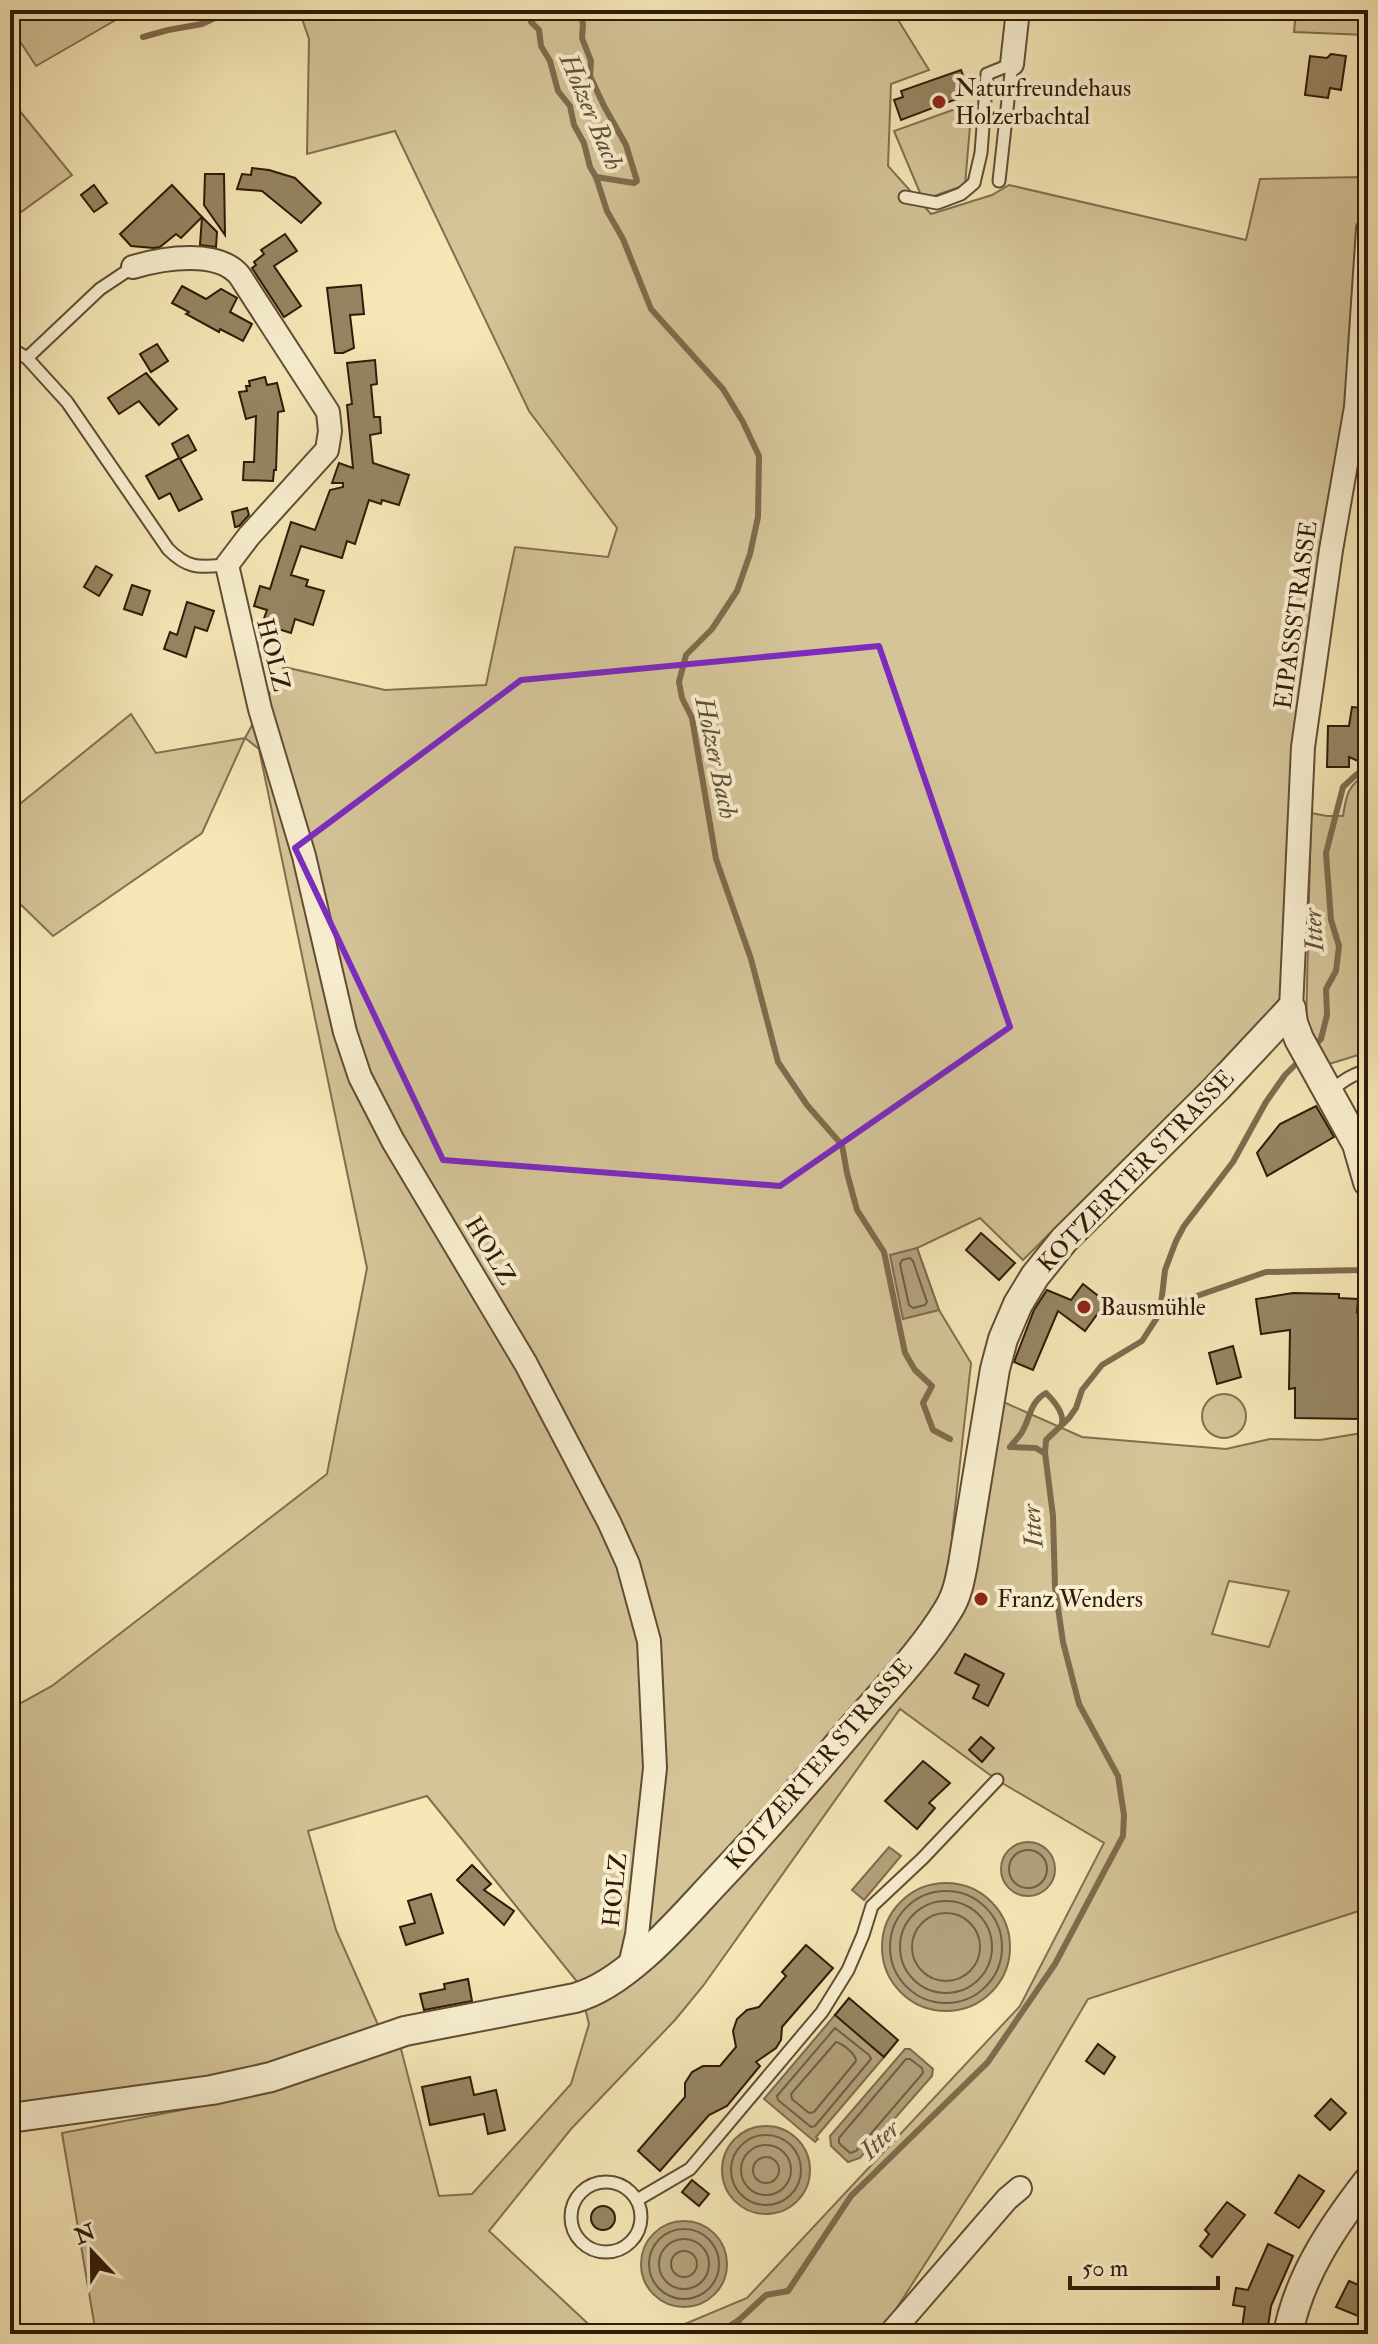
<svg xmlns="http://www.w3.org/2000/svg" width="1378" height="2344" viewBox="0 0 1378 2344" font-family="'IM FELL Double Pica',serif">
<style>
.green{fill:#d4c498;stroke:#826f50;stroke-width:2;fill-rule:evenodd}
.water{fill:#b2a17b;stroke:#7e6b4d;stroke-width:2}
.lines{fill:none;stroke-linecap:round;stroke-linejoin:round}
.shore{stroke:#715e42;stroke-width:2}
.stream{stroke:#7e6b4d;stroke-width:6}
.building{fill:#968562;stroke:#301a08;stroke-width:2}
.service-casing{stroke:#614d34;stroke-width:15}
.minor-casing{stroke:#614d34;stroke-width:26}
.tertiary-casing{stroke:#614d34;stroke-width:32}
.service{stroke:#f8efd0;stroke-width:11}
.minor{stroke:#f8efd0;stroke-width:22}
.tertiary{stroke:#f8efd0;stroke-width:28}
.marked{fill:none;stroke:#7b2cbf;stroke-width:6;stroke-linejoin:round}
.poi-dot{fill:#8f2418;stroke:#f8efd0;stroke-width:3}
.labels{text-anchor:middle;dominant-baseline:central;stroke-width:8;stroke-linejoin:round;paint-order:stroke}
.poi-label{font-size:24px;fill:#301a08;stroke:#f8efd0;text-anchor:start}
.street-label{font-size:24px;fill:#301a08;stroke:#f8efd0}
.water-label{font-size:26px;font-style:italic;fill:#645036;stroke:#f8efd0}
</style>
<rect width="100%" height="100%" fill="#f5e7b6"/>
<filter id="stains"><feTurbulence type="fractalNoise" baseFrequency=".0025" numOctaves="4"/><feColorMatrix values="0 0 0 0 .2 0 0 0 0 .09 0 0 0 0 .02 0 0 0 .5 -.17"/></filter>
<radialGradient id="worn" r=".72"><stop offset=".6" stop-color="#630" stop-opacity="0"/><stop offset="1" stop-color="#630" stop-opacity=".3"/></radialGradient>
<!-- green -->
<g class="green">
<path d="M10,10h123l-97,56 -26,-40z"/>
<path d="M299,10h593l37,60 -38,14 -3,82 43,48 61,-19 17,-10 237,55 14,-61 102,-2 -11,194 -67,630 -261,259 -43,-42 -63,30 22,62 32,53 -19,172 25,7 22,-142 83,37 144,12 44,-10 50,1 48,-8v476l-280,91 -82,139 -126,196h-219l86,-36 273,-292 84,-163 -107,-63 -97,-71 -197,277 -28,34 -104,109 -82,102 110,103h-503l-34,-201 192,-37 146,-51 39,151 33,-2 99,-110 18,-60 -10,-40 -152,-188 -119,35 28,99 43,97 -95,33 -104,22 -170,27v-400l42,-23 275,-212 40,-206 -108,-519 -14,-11 -43,95 -149,103 -43,-42v-82l121,-98 25,39 89,-15 39,-71 101,23 101,-5 29,-138 93,10 9,-29 -88,-117 -134,-280 -88,23 2,-115zM1229,1581l60,10 -20,56 -57,-13z"/>
<path d="M1296,10h72l-2,25 -72,-3z"/>
<path d="M10,99l62,76 -62,45z"/>
<path d="M972,103l-7,82 -42,15 -29,-69z"/>
<path d="M1368,775v277l-39,12 -23,-36 5,-215 16,3h16c3,-20 5,-33 25,-41z"/>
<circle cx="1224" cy="1416" r="22"/>
</g>
<!-- water -->
<g class="water">
<path d="M917,1248l22,62 -36,9 -13,-64z"/>
<circle cx="1028" cy="1869" r="27"/>
<path d="M889,1847l12,9 -37,44 -12,-10z"/>
<circle cx="946" cy="1947" r="64"/>
<path d="M835,2015l49,42 -68,80 2,2 -3,3 -51,-43z"/>
<path d="M905,2049h5l23,20 -1,7 -72,82 -12,4 -17,-16 -1,-10z"/>
<circle cx="766" cy="2170" r="44"/>
<circle cx="684" cy="2264" r="43"/>
</g>
<g class="lines">
<!-- shore -->
<g class="shore">
<path d="M910,1258l3,3 14,41 -2,3 -12,3 -4,-3 -9,-41 2,-4z"/>
<circle cx="1028" cy="1869" r="19"/>
<circle cx="946" cy="1947" r="56"/>
<circle cx="946" cy="1947" r="46"/>
<circle cx="946" cy="1947" r="34"/>
<path d="M835,2028l34,27 2,4 -56,67 -4,1 -33,-27 -1,-4z"/>
<path d="M836,2042c7,2 20,12 20,19l-42,51 -5,1 -17,-14 -1,-5z"/>
<path d="M906,2059h4l12,9 1,5 -67,78 -6,2 -11,-10v-5z"/>
<circle cx="766" cy="2170" r="35"/>
<circle cx="766" cy="2170" r="25"/>
<circle cx="766" cy="2170" r="13"/>
<circle cx="684" cy="2264" r="35"/>
<circle cx="684" cy="2264" r="25"/>
<circle cx="684" cy="2264" r="13"/>
</g>
<!-- stream -->
<g class="stream">
<path d="M237,10c17,6 33,6 52,0"/>
<path d="M541,10l-10,12 8,8 2,16 9,15 8,30 12,15 4,19 10,18 6,24 6,10 11,34 16,28 28,70 72,80 20,33 16,34 -1,61 -8,37 -13,37 -25,38 -26,26 -7,27 3,16 10,20 24,141 35,100 27,103 29,43 35,40 5,28 10,37 27,42 21,101 10,17 17,16 -9,17 10,27 17,9"/>
<path d="M580,10l3,14 -1,14 9,23 -1,15 14,30 22,39 11,36 -3,2 -38,-6"/>
<path d="M143,37l25,-7 34,-6 30,-14"/>
<path d="M1314,1046l7,-7 6,-24 -1,-26 10,-18 3,-25 -8,-26 -5,-67 17,-66 14,-13 11,-4"/>
<path d="M1160,1312l31,-14 75,-26 95,-2 7,-2"/>
<path d="M1010,1447c4,-5 9,-10 12,-15 9,-15 7,-29 24,-39 7,7 18,19 16,30"/>
<path d="M1010,1447l26,1 8,5"/>
<path d="M716,2334l23,-14"/>
<path d="M736,2334l3,-14 27,-25 22,-4 63,-95 137,-134 67,-98 68,-128 1,-21 -6,-39 -39,-72 -16,-62 -8,-55 -2,-71 -8,-63 1,-13 23,-22 7,-10 6,-18 20,-25 40,-24 18,-28 5,-43 11,-29 8,-15 49,-64 33,-60 19,-27 15,-15"/>
</g>
</g>
<!-- building -->
<g class="building">
<path d="M1331,54l15,2 -5,34 -11,-2 -2,10 -23,-3 5,-39 17,2z"/>
<path d="M961,70l9,24 -69,26 -7,-20 9,-3 -2,-6z"/>
<path d="M252,168l17,2 26,8 26,25 -20,20 -39,-32 -25,-2 5,-15 9,1z"/>
<path d="M205,174h19l1,61 -21,-30z"/>
<path d="M94,185l13,18 -13,9 -13,-17z"/>
<path d="M172,185l30,32 -21,21 -5,-4 -16,13 -6,1 -23,-2 -11,-12z"/>
<path d="M202,217l15,15 -1,15 -16,-2z"/>
<path d="M285,234l12,17 -23,15 27,40 -17,11 -32,-49 4,-3 -2,-3 10,-8 -3,-4z"/>
<path d="M361,285l3,29 -14,1 4,33 -11,5h-8l-8,-65z"/>
<path d="M182,286l24,13 15,-10 16,9 -7,14 22,12 -9,17 -23,-12 -1,3 -33,-18 3,-2 -17,-9z"/>
<path d="M157,344l11,17 -17,11 -11,-18z"/>
<path d="M375,360l2,24 -6,1 3,32h6l1,16 -11,2 3,28 36,12 -10,30 -17,-5 -1,4 -12,-4 -14,44 -8,-3 -5,17 -41,-12 -10,29 17,5 -2,6 18,5 -11,34 -18,-6 -4,14 -29,-9 5,-14 -13,-4 6,-20 10,3 21,-67 24,8 15,-40 13,-3v-4h-11l7,-20 14,5 -6,-63 5,-1 -5,-41z"/>
<path d="M146,373l31,36 -18,16 -20,-24 -20,13 -11,-16z"/>
<path d="M265,377l2,8 10,-2 7,28 -6,1 -2,58h-2l-1,11 -30,-1 1,-18h10l2,-46 -10,3 -7,-27 8,-1 -1,-5h4l-1,-5z"/>
<path d="M188,435l8,15 -16,9 22,40 -23,12 -9,-18 -11,6 -13,-23 33,-18 -7,-14z"/>
<path d="M247,508l2,7 -10,11 -4,1 -3,-15z"/>
<path d="M96,566l16,9 -13,21 -15,-9z"/>
<path d="M132,585l18,6 -8,24 -18,-6z"/>
<path d="M187,602l27,9 -7,20 -12,-4 -9,30 -22,-8 6,-17 7,3z"/>
<path d="M1352,707l16,2v44h-10v8l-9,-4v10h-22l1,-41h21z"/>
<path d="M1316,1106l18,31 -67,39 -10,-23 23,-29z"/>
<path d="M981,1233l34,30 -16,17 -33,-30z"/>
<path d="M1083,1284l23,18 -21,29 -27,-20 -25,59 -19,-8 20,-52 13,-20 24,10z"/>
<path d="M1293,1293l46,1v4l19,1 -1,13 4,-2 -1,109 -65,-1v-30l-6,1 1,-59 -29,4 -5,-35z"/>
<path d="M1233,1346l8,31 -24,7 -8,-31z"/>
<path d="M965,1654l39,20 -16,32 -15,-8 6,-13 -24,-12z"/>
<path d="M981,1737l13,11 -12,14 -13,-12z"/>
<path d="M923,1761l27,22 -21,20 6,5 -18,21 -32,-28z"/>
<path d="M472,1865l19,19 -7,6 30,21 -10,14 -47,-45z"/>
<path d="M431,1894l12,39 -37,12 -6,-18 15,-4 -7,-22z"/>
<path d="M806,1945l27,23 -51,59 -1,13 -5,8 -20,14 4,4 -33,40 -18,9 -49,56 -22,-20 47,-54v-14l7,-11 11,-6h17l16,-19 -3,-16 4,-12 10,-9 12,-3 27,-31 -4,-4z"/>
<path d="M468,1979l4,22 -48,9 -4,-16 25,-5 -1,-5z"/>
<path d="M849,1998l49,42 -14,17 -49,-42z"/>
<path d="M1098,2044l17,13 -11,17 -18,-13z"/>
<path d="M470,2077l4,18 22,-5 9,40 -17,4 -4,-20 -54,11 -8,-38z"/>
<path d="M1331,2099l15,14 -16,17 -15,-14z"/>
<path d="M1299,2175l25,16 -25,37 -24,-15z"/>
<path d="M692,2180l17,14 -10,12 -17,-14z"/>
<path d="M1227,2202l18,13 -33,42 -12,-11 9,-12 -4,-4z"/>
<circle cx="603" cy="2218" r="12"/>
<path d="M1268,2244l25,12 -22,50 -4,28h-26l4,-27 -12,-2 3,-17 12,2z"/>
<path d="M1349,2281l19,8v31l-32,-13z"/>
</g>
<g class="lines">
<!-- service casing -->
<g class="service-casing">
<g id="service">
<path d="M905,197l32,6 24,-9 13,-11 7,-30 6,-79 25,-10 -13,117"/>
<path d="M10,348l17,10 40,44 101,147c21,21 32,18 59,16"/>
<path d="M27,358l73,-69 33,-22"/>
<path d="M1330,1091c12,-9 23,-18 38,-20"/>
<circle cx="606" cy="2217" r="35"/>
<path d="M637,2200l53,-31 132,-157 26,-42 15,-35 9,-29 51,-48 74,-78"/>
</g>
</g>
<!-- minor casing -->
<g class="minor-casing">
<g id="minor">
<path d="M1012,64l6,-54"/>
<path d="M133,267c30,-9 86,-18 107,9l88,136 2,19 -3,19 -78,86 -22,29 33,144 44,147 41,176 15,45 33,64 133,223 83,158 19,42 21,77 6,127 -18,167 -7,30"/>
<path d="M1291,1009l12,-262 28,-197 25,-143 12,-178"/>
<path d="M890,2334l117,-135 13,-11"/>
</g>
</g>
<!-- tertiary casing -->
<g class="tertiary-casing">
<g id="tertiary">
<path d="M1291,1009l2,14 6,16 58,105 11,38"/>
<path d="M10,2118l202,-28 59,-13 134,-46 170,-33c49,-13 102,-74 136,-111 50,-53 98,-107 145,-163 32,-37 67,-73 92,-114 9,-14 12,-30 15,-46l32,-195 8,-30 15,-35 17,-28 29,-36 153,-152 74,-79"/>
<path d="M1288,2334c11,-58 45,-108 80,-153"/>
</g>
</g>
<!-- service -->
<use href="#service" class="service"/>
<!-- minor -->
<use href="#minor" class="minor"/>
<!-- tertiary -->
<use href="#tertiary" class="tertiary"/>
</g>
<!-- marked area -->
<path class="marked" d="M879,646l131,381 -230,159 -337,-26 -148,-312 226,-168z"/>
<!-- markers -->
<g class="poi-dot">
<circle cx="939" cy="102" r="8"/>
<circle cx="1084" cy="1307" r="8"/>
<circle cx="981" cy="1599" r="8"/>
</g>
<g class="labels">
<!-- poi labels -->
<g class="poi-label">
<text x="955" y="88">Naturfreundehaus<tspan x="955" dy="28">Holzerbachtal</tspan></text>
<text x="1100" y="1307">Bausmühle</text>
<text x="997" y="1599">Franz Wenders</text>
</g>
<!-- street labels -->
<g class="street-label">
<text transform="translate(1296 615) rotate(-82)">EIPASSSTRASSE</text>
<text transform="translate(273 655) rotate(76)">HOLZ</text>
<text transform="translate(1136 1171) rotate(-46)">KOTZERTER STRASSE</text>
<text transform="translate(490 1251) rotate(59)">HOLZ</text>
<text transform="translate(819 1764) rotate(-49)">KOTZERTER STRASSE</text>
<text transform="translate(615 1890) rotate(-84)">HOLZ</text>
</g>
<!-- water labels -->
<g class="water-label">
<text transform="translate(591 112) rotate(67)">Holzer Bach</text>
<text transform="translate(716 758) rotate(78)">Holzer Bach</text>
<text transform="translate(1314 930) rotate(-94)">Itter</text>
<text transform="translate(1033 1526) rotate(-95)">Itter</text>
<text transform="translate(880 2140) rotate(-44)">Itter</text>
</g>
</g>
<!-- margin -->
<rect width="1378" height="2344" fill="none" stroke="#f5e7b6" stroke-width="40"/>
<rect x="12" y="12" width="1354" height="2320" fill="none" stroke="#301a08" stroke-width="4"/>
<rect x="20" y="20" width="1338" height="2304" fill="none" stroke="#301a08" stroke-width="2"/>
<!-- north arrow -->
<g transform="translate(92 2252) rotate(338)" stroke="#f8efd0" stroke-width="6" paint-order="stroke">
<path d="M0-6L14 30L0 20L-14 30Z" fill="#301a08"/>
<text y="-12" font-size="22" font-weight="bold" text-anchor="middle" fill="#301a08">N</text>
</g>
<!-- scale -->
<path d="M1070 2276v12h148v-12" fill="none" stroke="#301a08" stroke-width="4"/>
<text x="1082" y="2276" font-size="24" fill="#301a08" stroke="#f8efd0" stroke-width="6" paint-order="stroke">50 m</text>
<rect width="100%" height="100%" filter="url(#stains)"/>
<rect width="100%" height="100%" fill="url(#worn)"/>
</svg>
